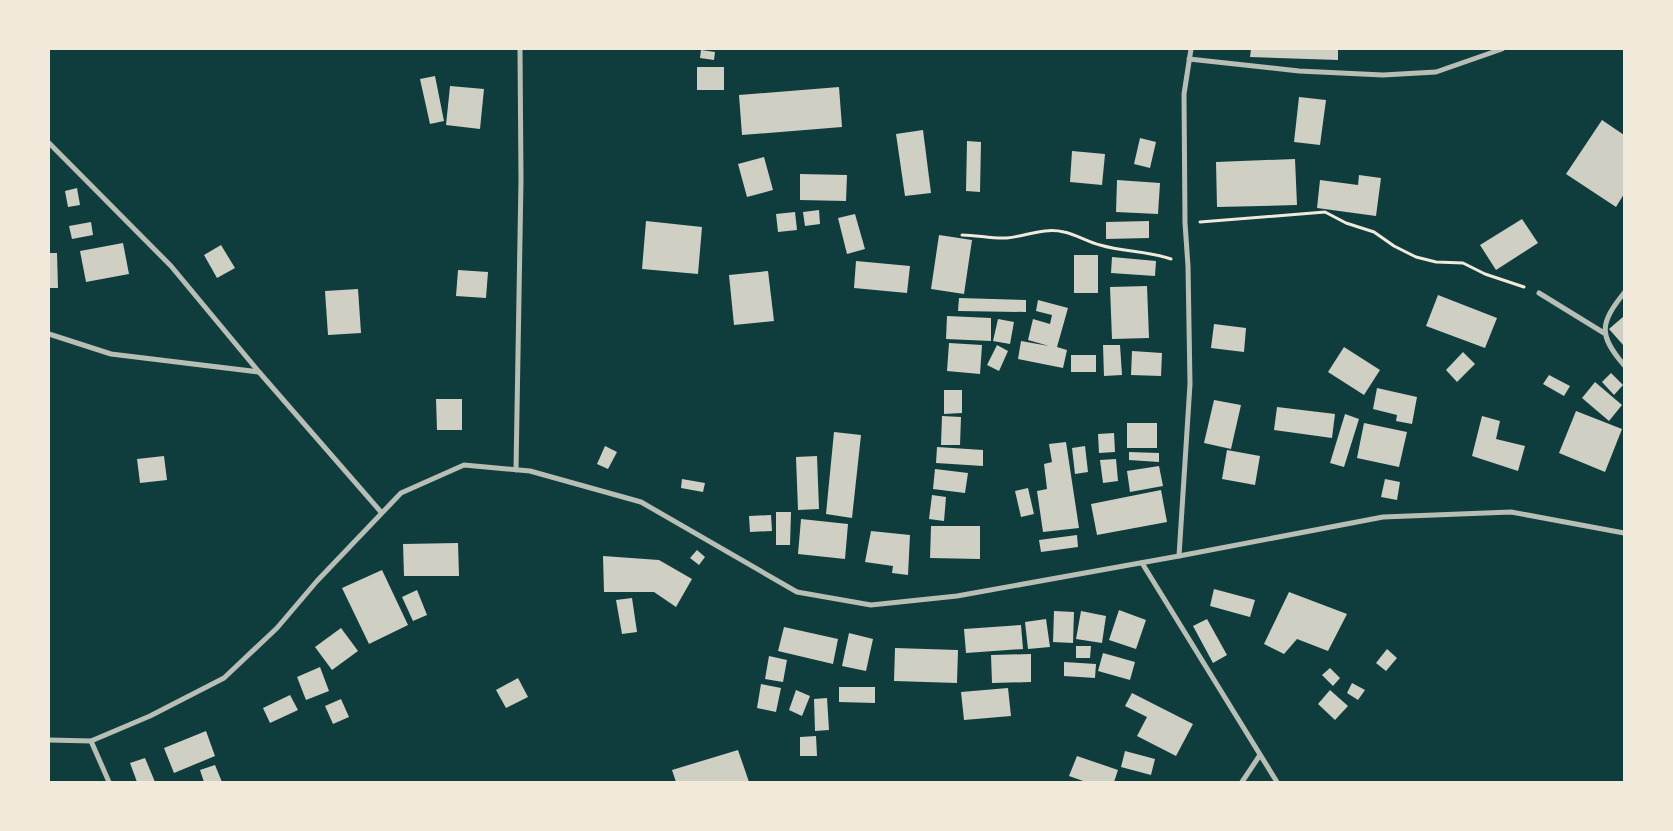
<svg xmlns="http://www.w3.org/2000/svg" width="1673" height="831" viewBox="0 0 1673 831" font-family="'IBM Plex Serif',serif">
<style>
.building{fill:#cfcfc3}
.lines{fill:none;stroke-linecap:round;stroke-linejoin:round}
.path{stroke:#f1e9da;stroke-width:3}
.minor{stroke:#b8beb3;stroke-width:5}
</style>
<rect width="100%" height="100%" fill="#0f3d3e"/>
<!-- building -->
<g class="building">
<path d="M1251,49h87v11l-88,-3z"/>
<path d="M701,50l14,2 -1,8 -14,-2z"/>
<rect x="697" y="67" width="27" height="23"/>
<path d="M435,76l9,45 -14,3 -10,-45z"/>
<path d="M450,86l34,3 -4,40 -34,-4z"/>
<path d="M839,87l3,40 -100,8 -3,-40z"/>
<path d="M1299,97l27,3 -6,45 -26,-3z"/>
<path d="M1602,120l22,15v59l-8,13 -50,-33z"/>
<path d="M923,130l8,63 -26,3 -9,-62z"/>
<path d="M1140,138l16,4 -6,26 -16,-4z"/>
<path d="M967,141l14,1 -1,50 -14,-1z"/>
<path d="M1072,151l33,3 -3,31 -32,-3z"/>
<path d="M764,157l9,33 -26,7 -9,-33z"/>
<path d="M1295,159l2,46 -80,2 -1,-45z"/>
<path d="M800,174l47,1 -1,26 -46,-1z"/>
<path d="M1359,175l22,3 -5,38 -59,-8 3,-28 38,5z"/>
<path d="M1117,180l43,3 -2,31 -42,-2z"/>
<path d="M77,188l3,17 -12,2 -3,-16z"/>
<path d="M819,210l1,14 -15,2 -2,-14z"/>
<path d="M795,212l2,18 -19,2 -2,-18z"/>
<path d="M855,214l10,35 -18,5 -9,-36z"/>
<path d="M1522,219l16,24 -42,27 -16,-25z"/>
<path d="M646,221l56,6 -4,47 -56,-5z"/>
<path d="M1149,221v17l-43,1v-17z"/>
<path d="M91,222l2,13 -21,4 -3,-13z"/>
<path d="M939,235l33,5 -8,54 -33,-5z"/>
<path d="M123,243l6,31 -43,8 -6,-31z"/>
<path d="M221,245l14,23 -18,10 -13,-23z"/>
<path d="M49,253h8l1,35h-9z"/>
<rect x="1074" y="255" width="24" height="38"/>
<path d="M1112,257l44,4 -1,15 -44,-3z"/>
<path d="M856,261l54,5 -3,27 -53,-5z"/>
<path d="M458,270l30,2 -2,26 -30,-2z"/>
<path d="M768,271l6,50 -40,4 -5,-50z"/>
<path d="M1147,286l2,52 -37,1 -2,-52z"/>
<path d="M358,289l3,44 -33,2 -3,-44z"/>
<path d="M1438,295l59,23 -12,30 -59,-22z"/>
<path d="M959,298l67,2v12l-68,-1z"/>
<path d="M1038,300l30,8 -11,39 10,3 -4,18 -45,-9 3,-18 28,5 -21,-6 5,-21 17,5 2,-9 -16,-4z"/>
<path d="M947,316l44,2v23l-45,-2z"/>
<path d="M1624,316v30l-15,-17z"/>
<path d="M998,319l16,3 -4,22 -17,-3z"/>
<path d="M1214,324l32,4 -2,24 -33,-4z"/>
<path d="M949,343l33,2 -2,29 -33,-3z"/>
<path d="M997,345l11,6 -9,20 -12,-6z"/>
<path d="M1103,345h17l2,30 -18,1z"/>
<path d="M1344,347l36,23 -16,25 -36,-23z"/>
<path d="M1132,351l30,2 -1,23 -30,-1z"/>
<path d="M1463,352l12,12 -18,18 -11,-12z"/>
<rect x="1071" y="355" width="25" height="17"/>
<path d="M1611,373l12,12 -9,10 -12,-13z"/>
<path d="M1549,375l21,11 -6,10 -21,-12z"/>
<path d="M1595,382l27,23 -13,16 -27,-23z"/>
<path d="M1377,388l40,9 -5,27 -16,-3 1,-6 -24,-6z"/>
<path d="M944,390h18v23l-18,1z"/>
<path d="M436,399h26v31h-25z"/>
<path d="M1214,400l27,5 -10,44 -27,-6z"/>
<path d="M1277,407l58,7 -3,24 -58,-8z"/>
<path d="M1576,411l46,18 -17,43 -46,-19z"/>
<path d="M1345,414l14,5 -15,48 -14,-4z"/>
<path d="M942,416l19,1 -1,28h-19z"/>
<path d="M1482,416l18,5 -4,18 29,7 -7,25 -46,-15z"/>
<rect x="1127" y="423" width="30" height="25"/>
<path d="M1364,423l43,9 -8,35 -42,-9z"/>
<path d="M834,432l27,3 -9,83 -26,-4z"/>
<path d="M1114,433l1,19 -16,1 -1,-19z"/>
<path d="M1066,442l13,86 -36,4 -6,-41 10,-2 -3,-25 8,-2 -3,-18z"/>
<path d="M605,446l12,6 -9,17 -11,-5z"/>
<path d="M1085,446l3,26 -13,2 -3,-26z"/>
<path d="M937,447l46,3v16l-47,-3z"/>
<path d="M1227,450l33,6 -5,29 -33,-6z"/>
<path d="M1129,452l30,1v9l-30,-2z"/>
<path d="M164,456l3,24 -27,3 -3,-24z"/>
<path d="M817,456l2,53 -21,1 -2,-53z"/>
<path d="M1116,459l2,22 -15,2 -3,-23z"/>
<path d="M1159,466l4,20 -33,6 -3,-21z"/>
<path d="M935,469l33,4 -3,20 -32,-4z"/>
<path d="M682,479l23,4 -2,9 -22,-4z"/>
<path d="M1385,479l15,3 -3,18 -16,-3z"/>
<path d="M1028,488l6,26 -13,3 -6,-26z"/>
<path d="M1161,490l6,32 -70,13 -6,-31z"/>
<path d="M932,495l14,2 -2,24 -15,-2z"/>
<path d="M776,512h15l-1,33h-14z"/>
<path d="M771,515l1,16 -22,1 -1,-16z"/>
<path d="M801,519l47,5 -3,35 -47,-5z"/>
<path d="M931,526h49v33l-50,-1z"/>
<path d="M871,531l39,4 -2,40 -16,-2 1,-7 -28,-4z"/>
<path d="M1077,535l1,12 -37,5 -2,-12z"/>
<path d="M458,543l1,33h-55l-1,-32z"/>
<path d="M697,550l8,7 -6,8 -9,-7z"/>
<path d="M603,556l56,4 33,19 -16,28 -22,-15h-50z"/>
<path d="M382,570l26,55 -39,19 -27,-56z"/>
<path d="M1214,589l41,11 -5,17 -40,-11z"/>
<path d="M417,590l10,25 -14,6 -11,-24z"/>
<path d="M1289,592l58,22 -19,37 -31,-12 -13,15 -20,-10z"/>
<path d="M632,598l5,34 -15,2 -6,-34z"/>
<path d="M1119,610l27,10 -10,29 -27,-9z"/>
<path d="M1054,611l20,1 -1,31 -20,-1z"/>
<path d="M1081,611l25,5 -4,27 -26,-4z"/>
<path d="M1046,619l4,28 -22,2 -3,-27z"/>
<path d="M1207,619l20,36 -14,8 -20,-37z"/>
<path d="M1021,625l2,24 -57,4 -2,-24z"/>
<path d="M784,627l54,12 -5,25 -55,-13z"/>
<path d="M341,628l17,23 -26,19 -17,-23z"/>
<path d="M849,633l24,6 -7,32 -24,-5z"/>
<path d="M1076,646h15l-1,12h-14z"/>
<path d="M895,648l63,2 -1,33 -63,-2z"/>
<path d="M1387,649l10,9 -11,13 -10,-8z"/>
<path d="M1103,653l32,9 -5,18 -32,-9z"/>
<path d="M1031,654v28l-39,1 -1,-28z"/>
<path d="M769,656l18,4 -4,22 -18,-3z"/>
<path d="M1064,662l32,2 -1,14 -31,-2z"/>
<path d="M320,667l9,24 -23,9 -9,-23z"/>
<path d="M1330,668l10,10 -7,8 -11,-11z"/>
<path d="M518,678l10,19 -22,11 -10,-18z"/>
<path d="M1352,683l13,7 -7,10 -11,-7z"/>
<path d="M761,684l20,4 -5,24 -19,-4z"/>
<path d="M839,687h36v16l-36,-1z"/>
<path d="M1008,688l3,28 -47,4 -3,-28z"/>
<path d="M796,690l14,6 -8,20 -13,-6z"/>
<path d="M1330,690l18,16 -13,14 -17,-16z"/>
<path d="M1132,693l61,31 -17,32 -39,-20 10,-19 -22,-11z"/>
<path d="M290,695l8,15 -28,13 -7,-15z"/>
<path d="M827,698l2,32 -14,1 -1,-32z"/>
<path d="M341,699l8,18 -16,7 -8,-18z"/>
<path d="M206,731l9,25 -41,17 -10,-25z"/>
<path d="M816,736l1,20h-17v-19z"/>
<path d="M738,750l11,32h-73l-4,-12z"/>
<path d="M1125,751l30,8 -4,16 -30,-8z"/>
<path d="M1077,756l41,14 -4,12h-28l-17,-6z"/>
<path d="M145,758l10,24h-18l-7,-19z"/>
<path d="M215,765l7,17h-18l-4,-12z"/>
</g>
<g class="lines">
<!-- path -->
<g class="path">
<path d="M1200,222l125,-10 21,11 28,9 20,14 22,11 20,5 27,1 22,11 39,13"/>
<path d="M962,235c15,0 30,4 45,3 19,-2 38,-11 57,-6 11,2 24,10 36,13 23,7 48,6 71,14"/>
</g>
<!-- minor -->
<g class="minor">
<path d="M1189,59l110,12 84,4 53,-3 66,-23"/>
<path d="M49,143l122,123 88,106 122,140"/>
<path d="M1539,293l65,40"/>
<path d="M1624,293c-24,30 -26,42 0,72"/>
<path d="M49,334l62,20 148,18"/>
<path d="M516,470l5,-290 -1,-131"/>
<path d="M1179,556l11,-172 -2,-118 -3,-43 -1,-129 7,-45"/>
<path d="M1142,563l135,219"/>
<path d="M49,740l42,1 59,-25 74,-38 53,-50 40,-47 84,-88 63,-28 66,6 111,31 156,90 74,13 86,-9 222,-40 204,-39 128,-5 113,21"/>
<path d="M91,741l18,41"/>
<path d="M1242,782l18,-27"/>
</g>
</g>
<!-- border -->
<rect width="1673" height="831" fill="none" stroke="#f1e9da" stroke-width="100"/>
</svg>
